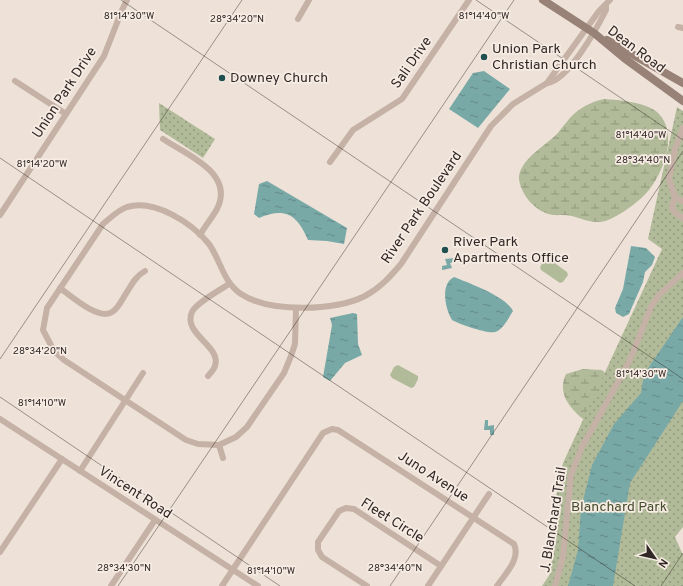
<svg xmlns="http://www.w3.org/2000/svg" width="683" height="586" viewBox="0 0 683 586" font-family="Overpass,sans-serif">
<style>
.grass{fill:#b2bb99}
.wetland{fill:url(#wetland-marsh)}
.park{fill:url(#park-dots)}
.water{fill:url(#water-ripples)}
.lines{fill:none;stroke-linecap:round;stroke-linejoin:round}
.minor{stroke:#c5b1a5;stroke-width:6}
.secondary{stroke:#988177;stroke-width:8}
.ticks{fill:none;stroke:#312826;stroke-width:1;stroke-opacity:0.45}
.poi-dot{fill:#1f4f4f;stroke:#f7ece3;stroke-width:1.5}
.labels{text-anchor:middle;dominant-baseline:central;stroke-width:3.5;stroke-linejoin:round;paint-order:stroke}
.poi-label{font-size:14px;fill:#312826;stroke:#f7ece3;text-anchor:start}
.street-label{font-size:14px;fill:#312826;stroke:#f7ece3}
.park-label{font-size:14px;fill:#434d2c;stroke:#f7ece3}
.ticks-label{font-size:10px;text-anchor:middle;fill:#312826;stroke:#f7ece3;stroke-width:3.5;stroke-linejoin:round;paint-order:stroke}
</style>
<defs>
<pattern id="wetland-marsh" width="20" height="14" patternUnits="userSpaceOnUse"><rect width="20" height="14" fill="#b2bb99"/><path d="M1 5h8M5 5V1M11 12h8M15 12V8" fill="none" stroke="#91987d"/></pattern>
<pattern id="park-dots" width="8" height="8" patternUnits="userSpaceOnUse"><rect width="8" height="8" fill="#b2bb99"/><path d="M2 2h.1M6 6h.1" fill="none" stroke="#91987d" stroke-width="1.8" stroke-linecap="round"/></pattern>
<pattern id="water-ripples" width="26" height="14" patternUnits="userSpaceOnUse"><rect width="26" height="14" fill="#79a9a7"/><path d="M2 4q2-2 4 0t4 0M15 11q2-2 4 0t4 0" fill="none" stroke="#648a88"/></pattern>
</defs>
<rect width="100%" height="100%" fill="#eee2d8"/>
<!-- grass -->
<g class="grass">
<path d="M545,259h4l18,13 1,3 -5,7 -3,1 -19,-13 -1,-3z"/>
<path d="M398,365l20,11v3l-4,8 -3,1 -19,-10 -2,-3 4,-8z"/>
</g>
<!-- wetland -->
<g class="wetland">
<path d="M604,99c15,1 44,3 55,15 19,20 5,57 -10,76 -9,11 -28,25 -41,30 -16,7 -31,-6 -47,-5 -12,1 -21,-3 -30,-12 -5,-5 -13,-18 -12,-27 3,-18 26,-30 38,-42 6,-7 11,-15 18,-21 8,-7 19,-12 29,-14z"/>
<path d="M583,369l19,1 5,5 -21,43 -3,1c-14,-11 -26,-27 -17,-45z"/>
</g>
<!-- park -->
<g class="park">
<path d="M159,103l56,36 -12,19 -43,-28z"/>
<path d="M677,107l6,4v416l-8,10 8,18v31h-141l10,-15 -3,-3 5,-13 -5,-24 14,-68 99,-214 -14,-10z"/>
</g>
<!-- water -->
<g class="water">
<path d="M484,71l26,18 -32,39 -29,-19 24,-36z"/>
<path d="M267,181l80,47 -3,16 -17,-3 -19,-1c-10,-24 -22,-34 -49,-22l-5,-4 5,-30z"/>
<path d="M631,246l15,2 9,9 -3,8 -7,7 -2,10 -14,32 -6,3 -7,-4 -1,-5 8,-19z"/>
<path d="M455,258l1,4 -6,1 2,5 -10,2v-4l5,-1 -2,-6z"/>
<path d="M454,277c15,6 53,20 59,34 -4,6 -10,19 -18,21 -8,2 -36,-8 -43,-12 -7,-12 -12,-36 2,-43z"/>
<path d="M353,313l4,1 1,30 4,11 -17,8 -15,18 -7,-4 9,-52 -2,-7z"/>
<path d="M683,317v84l-53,82 -17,103h-45l10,-36 3,-42 11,-43 22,-41 27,-31 3,-19z"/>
<path d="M485,420h3v6l6,-1v10h-4v-5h-6z"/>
</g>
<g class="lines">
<!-- minor -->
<g class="minor">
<path d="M298,19l11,-19"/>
<path d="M678,27l5,1"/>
<path d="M15,81l51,33"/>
<path d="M547,83l52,-72 11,-11"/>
<path d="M683,128l-8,21 -6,30 6,18 -3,10 2,5 9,6"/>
<path d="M163,139c24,16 72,34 54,70 -5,9 -12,17 -17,26"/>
<path d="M330,162l23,-32 49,-31 67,-99"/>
<path d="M675,197l8,4"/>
<path d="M0,215l104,-159 18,-46 5,-10"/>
<path d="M60,288c11,8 39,33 52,24 7,-4 10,-13 15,-20 5,-8 9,-16 18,-21"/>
<path d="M296,308l-1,36 -4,12 -7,17 -37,54 -11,10 -17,8 -21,-1 -12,-4 -122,-80 -10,-9 -11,-21 4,-22 56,-84c7,-6 15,-14 24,-17 28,-8 65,16 82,37 12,17 14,38 32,50 29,19 94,17 124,2 15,-8 25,-19 36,-32l90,-138 22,-22 34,-21c21,-2 50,-55 59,-73v-4"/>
<path d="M208,376c2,-3 6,-6 7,-10 7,-20 -33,-32 -23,-54 4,-9 28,-22 37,-28"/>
<path d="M0,419l258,167"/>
<path d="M219,445l4,13"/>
<path d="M80,471l63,-98"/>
<path d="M0,552l62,-93"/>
<path d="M111,586l44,-66"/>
<path d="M222,586l101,-153 9,-4 6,1 176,114c7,15 -9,30 -17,42"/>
<path d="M367,586l-45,-29 -4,-7v-8l21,-31 7,-3 8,1 87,57"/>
<path d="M428,586l61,-92"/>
<path d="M555,586l8,-29 8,-82 11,-28 48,-87 21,-53 7,-11 25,-23"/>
</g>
<!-- secondary -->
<g class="secondary">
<path d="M543,0l51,33 30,25 59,43"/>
<path d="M607,40l76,43"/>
</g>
</g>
<!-- ticks -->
<path class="ticks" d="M121,0l562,379M476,0l207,140M0,158l635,428M0,359l242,-359M0,397l280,189M118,586l396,-586M390,586l293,-435M661,586l22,-33"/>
<!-- markers -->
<g class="poi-dot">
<circle cx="484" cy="57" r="4"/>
<circle cx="222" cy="78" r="4"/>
<circle cx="445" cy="250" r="4"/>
</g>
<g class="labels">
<!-- poi labels -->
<g class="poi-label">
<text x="492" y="49">Union Park<tspan x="492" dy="16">Christian Church</tspan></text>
<text x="230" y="78">Downey Church</text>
<text x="453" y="242">River Park<tspan x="453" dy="16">Apartments Office</tspan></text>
</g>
<!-- street labels -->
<g class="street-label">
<text transform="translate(636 50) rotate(37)">Dean Road</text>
<text transform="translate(412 63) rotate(-55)">Sali Drive</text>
<text transform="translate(65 93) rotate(-57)">Union Park Drive</text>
<text transform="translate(422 208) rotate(-56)">River Park Boulevard</text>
<text transform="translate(433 477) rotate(33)">Juno Avenue</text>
<text transform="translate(135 493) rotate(33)">Vincent Road</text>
<text transform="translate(554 520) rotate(-81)">J. Blanchard Trail</text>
<text transform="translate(392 521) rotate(32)">Fleet Circle</text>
</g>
<!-- park labels -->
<g class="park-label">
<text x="619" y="507">Blanchard Park</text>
</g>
</g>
<g class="ticks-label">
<text x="129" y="19">81°14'30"W</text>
<text x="484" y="19">81°14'40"W</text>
<text x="237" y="22">28°34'20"N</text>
<text x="641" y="138">81°14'40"W</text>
<text x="643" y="163">28°34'40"N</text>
<text x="42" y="167">81°14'20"W</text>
<text x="40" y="354">28°34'20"N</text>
<text x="641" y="377">81°14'30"W</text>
<text x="42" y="406">81°14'10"W</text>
<text x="124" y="571">28°34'30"N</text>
<text x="395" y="571">28°34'40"N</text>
<text x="271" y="574">81°14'10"W</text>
</g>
<!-- north arrow -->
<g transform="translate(655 558) rotate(124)" stroke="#f7ece3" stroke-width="3" paint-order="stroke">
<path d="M0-3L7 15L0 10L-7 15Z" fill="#312826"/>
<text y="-6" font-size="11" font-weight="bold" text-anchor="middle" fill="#312826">N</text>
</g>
</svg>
